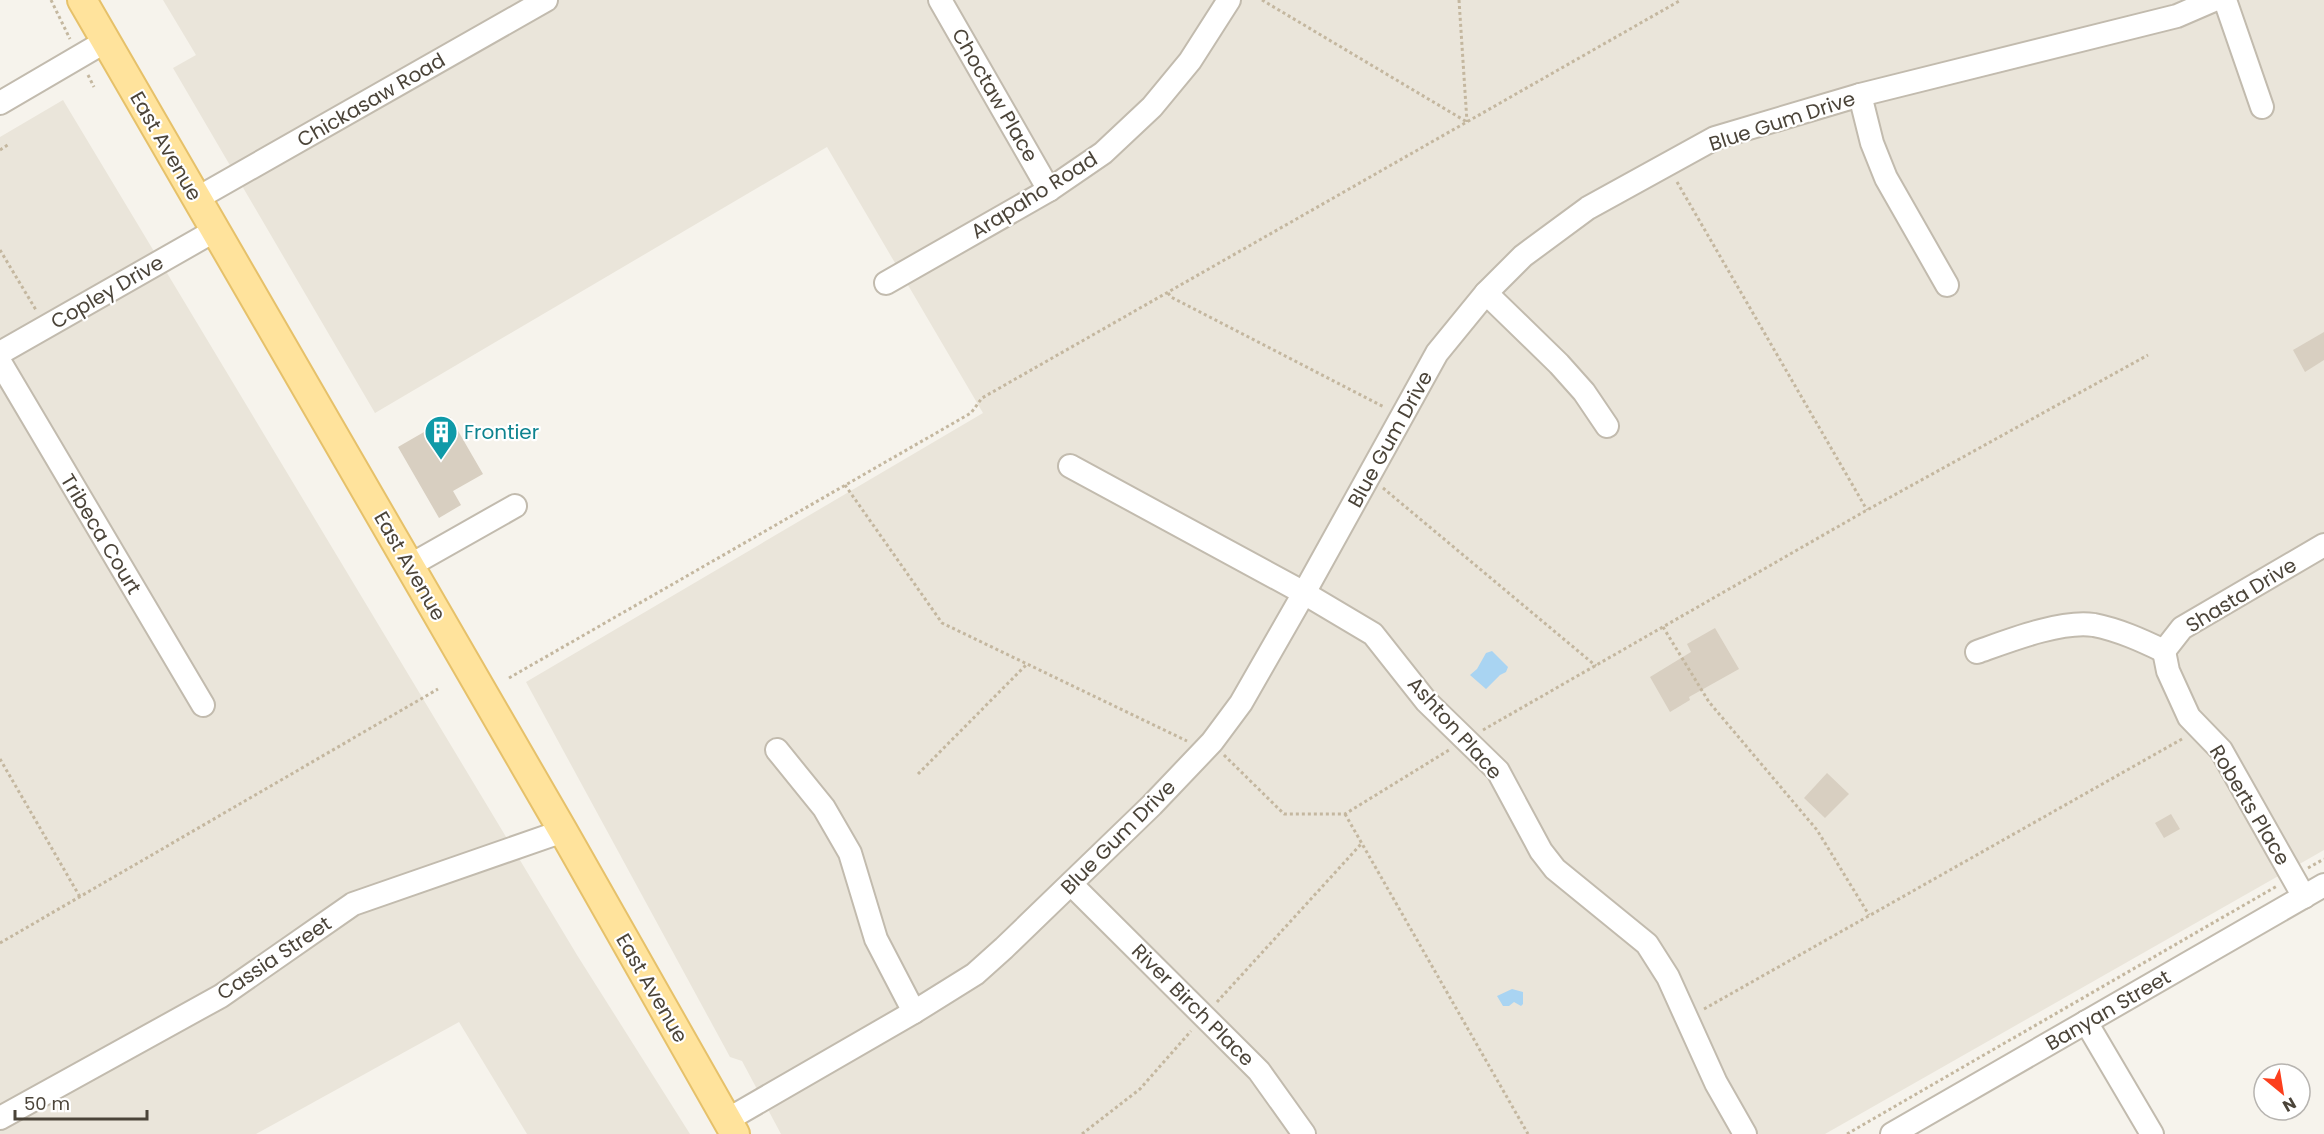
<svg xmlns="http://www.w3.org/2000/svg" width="2324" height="1134" viewBox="0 0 2324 1134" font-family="Poppins,sans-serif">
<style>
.residential{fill:#eae5da}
.water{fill:#a9d4f2}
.building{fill:#d8cfc1}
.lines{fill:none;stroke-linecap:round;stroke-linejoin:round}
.minor-casing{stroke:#c2bbae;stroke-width:26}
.major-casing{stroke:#e6c16a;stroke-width:32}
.path{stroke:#c4b79f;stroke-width:3;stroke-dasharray:3 3;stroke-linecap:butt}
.minor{stroke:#fff;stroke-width:22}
.major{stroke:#ffe39c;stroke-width:28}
.labels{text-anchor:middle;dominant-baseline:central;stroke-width:4.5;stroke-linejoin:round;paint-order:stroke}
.street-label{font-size:20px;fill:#4b4439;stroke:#fff}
.culture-label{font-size:20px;fill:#0d838f;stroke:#fff;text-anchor:start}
</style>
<rect width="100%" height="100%" fill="#f6f3ec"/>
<!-- residential -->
<g class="residential">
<path d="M163,0h2161v850l-499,284h-1044l-39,-73 -12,-4 -204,-375 457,-269 -156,-266 -452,266 -202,-345 23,-13z"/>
<path d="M63,100l514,855 113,179h-163l-68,-112 -203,112h-256v-997z"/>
</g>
<!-- water -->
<g class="water">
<path d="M1492,651l16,16 -2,5 -6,3 -14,14 -16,-14 7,-6 9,-16z"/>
<path d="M1512,989l11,3v12l-2,2 -7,-4 -5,4h-6l-6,-10z"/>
</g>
<!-- building -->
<g class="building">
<path d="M2324,332v28l-19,12 -12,-22z"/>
<path d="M450,417l33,57 -30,17 8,14 -22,13 -41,-71z"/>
<path d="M1715,628l24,41 -50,28 1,3 -20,12 -20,-35 41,-25 -4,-8z"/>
<path d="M1827,773l22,21 -24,24 -21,-20z"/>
<path d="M2171,814l9,15 -16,9 -9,-15z"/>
</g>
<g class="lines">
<!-- minor casing -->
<g class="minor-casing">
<g id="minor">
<path d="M940,0l109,190"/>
<path d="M2225,0l37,107"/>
<path d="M1860,95l12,48 14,35 61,107"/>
<path d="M0,103l106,-62"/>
<path d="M196,199l350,-199"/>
<path d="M886,283l163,-93 54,-37 49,-46 38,-46 39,-61"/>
<path d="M1486,293l73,71 25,28 23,34"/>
<path d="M0,353l214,-122"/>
<path d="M0,362l203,343"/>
<path d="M1070,466l234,127 69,41 53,67 72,70 43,80 14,18 92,75 21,33 48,106 29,51"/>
<path d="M409,566l106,-60"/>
<path d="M2164,651l4,20 21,46 32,33 83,147"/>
<path d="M2164,651l18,-23 142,-83"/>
<path d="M1977,652c31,-11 84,-32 117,-27 25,5 47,15 70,26"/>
<path d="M777,750l47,58 26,45 26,86 38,73"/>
<path d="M1071,884l188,187 45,63"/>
<path d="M2086,1022l66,112"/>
<path d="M0,1118l221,-122 132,-92 210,-73"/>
<path d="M727,1120l187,-108 61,-38 29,-26 148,-143 60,-63 29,-39 63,-110 133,-240 49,-60 37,-37 65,-48 127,-70 145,-43 317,-79 37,-16"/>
<path d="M1892,1134l432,-249"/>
</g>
</g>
<!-- major casing -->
<g class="major-casing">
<path id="major" d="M82,0l481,831 172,303"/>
</g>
<!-- path -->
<g class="path">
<path d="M51,0l19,39"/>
<path d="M1262,0l205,122"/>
<path d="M1459,0l8,122"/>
<path d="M88,75l6,12"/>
<path d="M0,150l9,-6"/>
<path d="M1677,182l190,328"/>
<path d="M0,250l36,60"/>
<path d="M1168,293l3,4 213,110"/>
<path d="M845,485l97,138 245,118"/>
<path d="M1383,488l213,178"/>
<path d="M1663,627l46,75 108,128 52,85"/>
<path d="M509,678l462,-265 11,-15 699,-398"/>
<path d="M1483,730l384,-220 281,-155"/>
<path d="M1224,755l60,59h61l104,-64"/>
<path d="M0,759l80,138"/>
<path d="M918,774l109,-110"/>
<path d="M1345,814l183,320"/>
<path d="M2308,868l16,-9"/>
<path d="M0,943l438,-254"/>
<path d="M1217,1002l145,-159"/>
<path d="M1704,1009l478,-270"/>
<path d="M1082,1134l58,-45 51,-58"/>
<path d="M1847,1134l430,-248"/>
</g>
<!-- minor -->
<use href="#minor" class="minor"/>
<!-- major -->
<use href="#major" class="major"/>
</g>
<!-- icons -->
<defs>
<g id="building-pin" transform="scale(1.725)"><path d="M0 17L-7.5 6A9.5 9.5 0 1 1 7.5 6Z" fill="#0f9aa8" stroke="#fff"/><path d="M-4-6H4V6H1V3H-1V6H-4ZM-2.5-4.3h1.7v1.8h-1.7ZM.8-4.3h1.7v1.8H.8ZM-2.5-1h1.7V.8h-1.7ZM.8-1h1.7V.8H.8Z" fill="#fff"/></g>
</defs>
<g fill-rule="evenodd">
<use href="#building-pin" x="441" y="432"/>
</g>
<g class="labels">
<!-- street labels -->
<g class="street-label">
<text transform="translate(995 95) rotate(60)">Choctaw Place</text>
<text transform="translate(371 100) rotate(-30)">Chickasaw Road</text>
<text transform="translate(1782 121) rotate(-18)">Blue Gum Drive</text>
<text transform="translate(166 146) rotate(60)">East Avenue</text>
<text transform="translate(1034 195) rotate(-32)">Arapaho Road</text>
<text transform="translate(107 292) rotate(-30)">Copley Drive</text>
<text transform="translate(1390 439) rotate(-61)">Blue Gum Drive</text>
<text transform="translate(101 534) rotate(59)">Tribeca Court</text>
<text transform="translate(410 566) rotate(60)">East Avenue</text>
<text transform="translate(2241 595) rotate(-31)">Shasta Drive</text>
<text transform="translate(1455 728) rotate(48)">Ashton Place</text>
<text transform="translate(2250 805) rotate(59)">Roberts Place</text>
<text transform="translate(1118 837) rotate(-45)">Blue Gum Drive</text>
<text transform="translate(274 958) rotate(-34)">Cassia Street</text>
<text transform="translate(652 988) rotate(60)">East Avenue</text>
<text transform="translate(1193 1005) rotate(45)">River Birch Place</text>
<text transform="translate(2108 1010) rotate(-30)">Banyan Street</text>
</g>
<!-- culture labels -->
<g class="culture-label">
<text x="464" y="432">Frontier</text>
</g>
</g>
<!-- north arrow -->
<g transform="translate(2282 1092) rotate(150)"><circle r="28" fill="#ffffff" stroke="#b7b4b0" stroke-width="1.5"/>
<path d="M0-4.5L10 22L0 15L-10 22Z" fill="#fc3f1d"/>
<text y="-9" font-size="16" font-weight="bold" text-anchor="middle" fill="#4b4439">N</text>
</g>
<!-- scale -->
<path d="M15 1110v9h132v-9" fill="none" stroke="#4b4439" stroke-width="3"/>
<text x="24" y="1110" font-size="18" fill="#4b4439" stroke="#ffffff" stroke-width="4.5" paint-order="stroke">50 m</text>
</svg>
